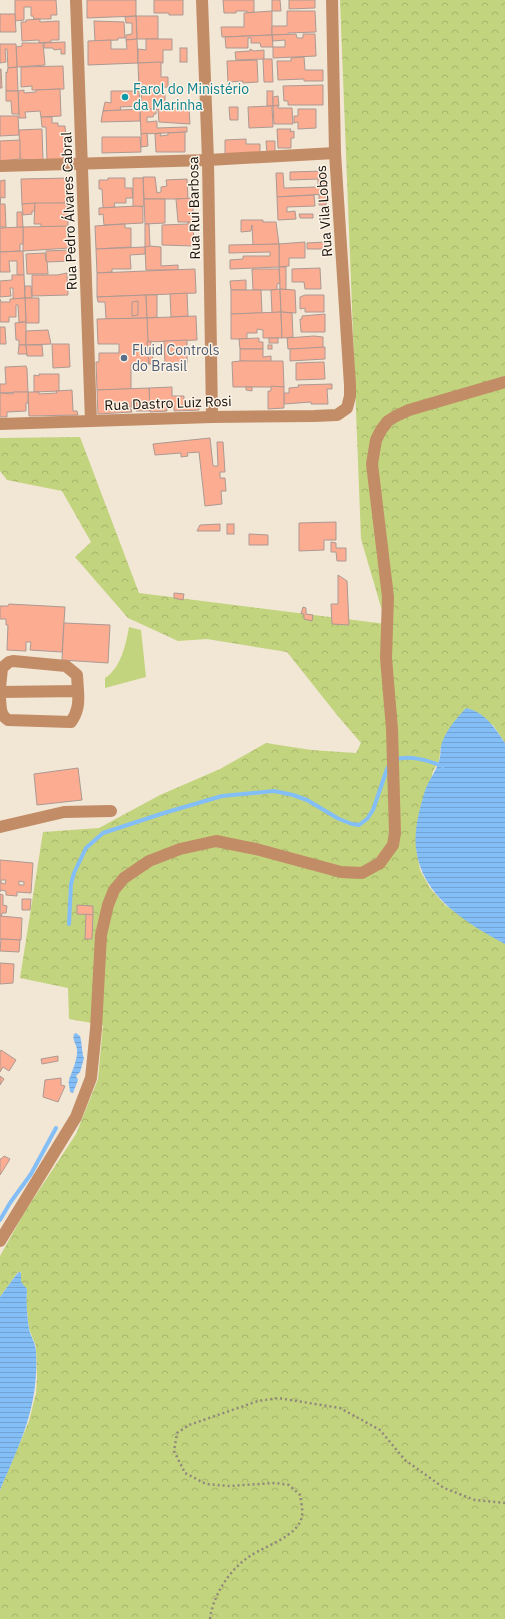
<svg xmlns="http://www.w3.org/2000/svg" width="505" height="1619" viewBox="0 0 505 1619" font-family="'IBM Plex Sans',sans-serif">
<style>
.forest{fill:url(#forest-crowns)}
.green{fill:#c3d47f}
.water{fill:url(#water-rules)}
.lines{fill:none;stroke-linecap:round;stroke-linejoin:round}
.stream{stroke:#84bef7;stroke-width:4}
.building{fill:#fcac91;stroke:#ad9992;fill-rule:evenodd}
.path{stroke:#90887c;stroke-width:2.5;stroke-dasharray:2 3;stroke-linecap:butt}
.minor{stroke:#c28c66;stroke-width:12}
.culture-dot{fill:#0f9aa8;stroke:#fdf3e6;stroke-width:1.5}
.service-dot{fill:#5c6f8a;stroke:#fdf3e6;stroke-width:1.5}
.labels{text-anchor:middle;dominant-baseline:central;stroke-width:3;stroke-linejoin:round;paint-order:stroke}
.culture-label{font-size:14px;fill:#0d838f;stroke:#fdf3e6;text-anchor:start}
.street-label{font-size:14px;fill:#15110b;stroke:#fdf3e6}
.service-label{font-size:14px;fill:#4e5e75;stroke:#fdf3e6;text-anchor:start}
</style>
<defs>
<pattern id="forest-crowns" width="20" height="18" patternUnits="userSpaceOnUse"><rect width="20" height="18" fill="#c3d47f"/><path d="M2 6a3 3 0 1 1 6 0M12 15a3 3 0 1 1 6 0" fill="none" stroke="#a7b56c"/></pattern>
<pattern id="water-rules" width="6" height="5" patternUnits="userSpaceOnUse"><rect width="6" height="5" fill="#84bef7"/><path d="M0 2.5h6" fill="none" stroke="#71a2d2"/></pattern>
</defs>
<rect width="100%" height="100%" fill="#f2e6d5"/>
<!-- forest -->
<path class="forest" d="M340,0h165v743l-12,-18 -52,20 -2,16 -6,10 -17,76 4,23 10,18 15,17 45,30 15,9v675h-505v-129l29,-69 7,-28 1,-14 -1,-33 -7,-17 -3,-27 1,-10 -6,-10v-10h-3l-18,25v-41l24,-43 52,-79 22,-55 5,-54 -34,-6 -1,-31 -48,-10 23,-146 56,-4 61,-33 60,-26 46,-26 45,7 45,3 5,-10 -24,-28 -50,-63 -80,-13 -29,2 -50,-23 -53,-61 16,-15 -29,-51 -55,-11 -7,-9v-33l80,-1 59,156 247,31 -25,-85z"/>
<!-- green -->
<path class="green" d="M129,627l12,3 5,47 -41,11v-10c16,-10 21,-34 24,-51z"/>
<!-- water -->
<g class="water">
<path d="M466,708c19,4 29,20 39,35v201c-39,-21 -84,-48 -89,-96 -2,-18 3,-37 8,-54 3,-12 12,-22 15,-33 2,-5 1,-10 2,-15 4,-15 15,-27 25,-38z"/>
<path d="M76,1033l4,3c2,6 2,19 4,22l-4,14 -4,4 2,4 -5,13 -3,-1c0,-4 -2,-9 -1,-12 3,-9 9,-21 8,-31 -1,-6 -5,-9 -3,-15z"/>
<path d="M19,1272l2,1v9l6,7c-1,13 0,27 2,40 2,9 7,14 7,23 3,54 -15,89 -36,138v-193c4,-5 16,-23 19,-25z"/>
</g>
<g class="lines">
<!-- stream -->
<g class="stream">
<path d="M395,760c13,-6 34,1 48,6"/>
<path d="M69,924l2,-40 3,-11 12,-25 17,-15 61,-20 58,-17 52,-5 19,4 14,5 32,19 13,5 7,1 8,-6 6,-9 14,-41 3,-5"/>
<path d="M0,1220l10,-17 21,-29 25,-46"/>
</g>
</g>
<!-- building -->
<g class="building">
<path d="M15,0h41l1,15h-6v4h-17l-1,-3h-2v-9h-7v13l-9,1z"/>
<path d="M87,0h49v16l-49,2z"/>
<path d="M154,0h29v15h-14v-2h-15z"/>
<path d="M223,0h31v12l-7,1v-2h-11v2h-12z"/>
<path d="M272,0h8l1,11h-9z"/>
<path d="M289,0h26v8l-26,1z"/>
<path d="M272,11v24l-50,2 -1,-10h23v-14z"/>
<path d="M287,11h28l1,21 -28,1v2h-16v-9h15z"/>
<path d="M0,14h15l1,18h-16z"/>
<path d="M136,16h22v23h-21z"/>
<path d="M136,16l1,23 -11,1v-5l6,-1v-11h-6l-1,-6z"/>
<path d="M40,19v3l19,-1v19h-8v2l-12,1v-3l-17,1 -1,-19h5v-2z"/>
<path d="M94,21l30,1 1,16h-7v2l-23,1z"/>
<path d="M296,34l1,4h6v-4h12l1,22 -43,2v-11h12v-7l-12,1 -1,-6z"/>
<path d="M272,35l1,12h-12l-1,-4h-9v-5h-3v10h-22l-1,-11z"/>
<path d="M137,39l1,24 -50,2v-24l23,-1v9h16l-1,-9z"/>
<path d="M146,39h26v11h-9v13h-25v-14l8,1z"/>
<path d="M65,42v12h-4v-5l-7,1 -1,-2h-9v-5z"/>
<path d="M22,43h21l2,22 -28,2 -1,-20 6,-1z"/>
<path d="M0,44h16l1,23 -9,1 -1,-19h-2l1,13 -6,1z"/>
<rect x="180" y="48" width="7" height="14"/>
<path d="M250,49l4,2 10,-1v9l-28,1 -1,-8 15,-1z"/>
<path d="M304,57l1,13h18v11h-19v-2l-26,1 -1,-19h14v-3z"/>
<path d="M263,59h9l1,23h-9z"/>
<path d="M257,60l1,22 -15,1v-2l-15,1 -1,-21z"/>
<path d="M161,62v15h7v10l-29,1 -1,-25z"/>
<path d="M63,66l1,23 -32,1v-4l-11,1v-20z"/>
<path d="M17,67l1,24h-12v-19l1,1 1,-5z"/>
<path d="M0,69h1l1,19h-2z"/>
<path d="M323,85v20h-35v-4h-4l-1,-15z"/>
<path d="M141,87h8v2h9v5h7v15l-23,1z"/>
<path d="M60,89l1,27 -20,1 -1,-6 -15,1 1,6h-7l-1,-27 6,-1v3l12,-1v-2z"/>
<path d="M6,91h12l1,23h-7l-1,-13h-5z"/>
<path d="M111,91h28l1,15 -20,1 1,3 -18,1 2,-9 6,1z"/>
<rect x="267" y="91" width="6" height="15"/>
<path d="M278,96l1,10h-6v-9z"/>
<path d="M278,105v3h14l1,16h-19l-1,-18z"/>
<path d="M272,106l1,21 -24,1 -1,-21z"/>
<path d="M229,107h9v13h-8z"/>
<path d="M189,108l1,16 -31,-2 -1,-13z"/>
<path d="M140,109h16v5h-2l-1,3h-6v5l10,-1v7l30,-1v5l-46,2z"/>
<path d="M140,109v12l-39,1 2,-11z"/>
<path d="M298,109h18v19l-18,1v-7l-4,1v-7h4z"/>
<path d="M0,116h18l1,19 -19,1z"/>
<path d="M41,117h11v6h6v3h7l1,14h-2v20l-17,1 -1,-34h-4z"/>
<path d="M42,129l1,32 -23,-2 -1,-29z"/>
<path d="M277,129h14l-1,3 4,-1v7h-3v10h-13z"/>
<path d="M185,132v20h-29l-1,-18 6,-1 -1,3 8,-1v-2z"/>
<path d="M147,133l1,13 -7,1v-13z"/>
<path d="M102,137h38l1,15 -39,1z"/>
<path d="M246,139v5h14v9l-35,2v-15z"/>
<path d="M20,140v19l-20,2v-20z"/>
<path d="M266,141h9v12h-8z"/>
<path d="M325,171l1,23 -49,3 -1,-24h7l1,15 34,-1v-8l-28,1v-8z"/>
<path d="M143,177h12l2,16 4,-1v-5l6,-1 -1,-6 21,-1 1,20h-44z"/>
<path d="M70,178l1,25 -49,1 -1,-25z"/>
<path d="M108,178h17v10h7l1,10h-7v5h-12l1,4 -12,1 -1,-19h-3v-9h9z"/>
<path d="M133,178h10l1,28 -11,1z"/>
<path d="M5,180v18l-4,-1 -1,7v-23z"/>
<path d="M326,194v11h-7v-10z"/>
<path d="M314,195l1,11 -28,1v5l8,-1 1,8 -18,1 -1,-23z"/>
<path d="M193,198v24h-15l-2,-23z"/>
<path d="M144,199h21v24l-20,1z"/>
<path d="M35,203v8h-3v3l-9,1 -1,-11z"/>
<path d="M35,203h30l1,2h2v22h-27v-3h-7z"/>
<path d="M0,204h5l1,23h-6z"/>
<path d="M137,206l6,1v16l-39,2 -1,-11 -4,1v-7z"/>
<path d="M17,212h5l1,15 -6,1z"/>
<path d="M299,214h14v4h-13z"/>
<path d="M241,220h22v2h13l3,22 -26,1 -1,-20 -1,6 -10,1z"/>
<path d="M188,222h5l1,24 -32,-1v-20l26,-1z"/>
<path d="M125,224v4h6v19l-35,2 -1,-23z"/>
<path d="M145,224h4l1,22 -5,1z"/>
<path d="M70,226v22l-47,3v-24z"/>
<path d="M23,227v17h-3v7l-20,1v-24z"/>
<path d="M305,242v16h-16v8l-10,1v-23z"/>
<path d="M326,242v7h-19v-6z"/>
<path d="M279,244v23l-49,2v-9l13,-1v-3h27v-4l-41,1v-8z"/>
<path d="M150,246l11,1v19l17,-1v5h-32l-1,-23z"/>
<path d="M145,247v7l-15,1 1,14h-19v3l-15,1 -1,-24z"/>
<path d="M70,250l1,11 -25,1v-11z"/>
<path d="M23,251l1,24h-7v-14h-8l1,11h-10v-20z"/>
<path d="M45,253l1,8h1l1,13h-21l-1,-20z"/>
<path d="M279,267h7v23l-6,-1z"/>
<path d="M320,268l1,21h-16l-1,-7h-12v-13z"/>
<path d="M195,269l1,24 -99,4v-24z"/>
<path d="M252,269h27l1,14 -3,1v6h-24z"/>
<path d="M67,273l1,22 -36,1v-21h25z"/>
<path d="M12,275h12l1,23 -12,1v-11h-3l1,8 -11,1v-16l12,-1z"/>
<path d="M246,280v10h-15l-1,-9z"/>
<path d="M25,286h6l1,12h-7z"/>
<path d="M280,289l1,23 -9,1 -1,-23z"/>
<path d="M280,289l15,1 1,23 -15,-1z"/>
<path d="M231,290h30l1,23 -31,1z"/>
<path d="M187,293l1,23 -17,1 -1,-23z"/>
<path d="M146,295l1,23 -41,1 -1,-17h-7l-1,-5z"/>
<path d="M146,295h11v22l-10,1z"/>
<path d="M305,295h19v17h-19v-4l-5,1v-12z"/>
<path d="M25,298h14v25h-13z"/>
<path d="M25,298l1,24h-7l-1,-17h-2v12h-7v5h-9v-23l1,3h9v-3z"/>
<path d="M138,301v14l-6,1v-14z"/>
<path d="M281,312l1,26h-19v-8l-6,-1v4h-10v6h-16v-25z"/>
<path d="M281,312l11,1 1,24 -11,1z"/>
<path d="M325,314v18h-24l-1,-13h2v-3z"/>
<path d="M196,316l1,24 -50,2v-24z"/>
<path d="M147,318l2,46h-18v25l-34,1 -1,-28h3v-9h20v-9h-21l-1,-25z"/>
<path d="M26,322v23h-7v-5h-3l-1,-17z"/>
<path d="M0,327h5l1,17h-6z"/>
<path d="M48,330l3,14 -25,1v-14z"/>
<path d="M314,336l9,1v11l-35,1 -1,-11z"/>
<path d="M259,338v4h4v7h-23l-1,-10z"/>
<rect x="269" y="338" width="9" height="5"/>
<path d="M187,340v23l-22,1 -1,-23z"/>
<path d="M151,341v4l1,-1 1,20h-4l-2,-22z"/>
<path d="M52,344h17l1,23 -17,1z"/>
<path d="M19,345h7l1,9h-9z"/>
<path d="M26,345h16l1,11h-16z"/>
<rect x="268" y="345" width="4" height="4"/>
<path d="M325,347v12l-35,2v-12z"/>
<path d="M240,349h23v8l8,-1v6l-31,-1z"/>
<path d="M240,361h43l1,26h-51l-1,-25z"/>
<path d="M324,362l1,17 -29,1v-17z"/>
<path d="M26,366l1,3 1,23 -28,1v-9h6l-1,-17z"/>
<path d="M39,374h20v17l-25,1v-17l5,1z"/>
<path d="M332,384v5h-5l1,15h-17v-2l-27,2v-11h5v-5l10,-1 -1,-2z"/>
<path d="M271,386l13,1v21l-16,1v-18h3z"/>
<path d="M172,387v9h12v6h15v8l-25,1v-7l-7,1v6l-17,1 -1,-24z"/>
<path d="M246,387h6v4l-6,-1z"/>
<path d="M149,388l1,23h-14v-9h-5l1,5h-12v2h11l1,3 -34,2 -1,-24z"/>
<path d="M72,390l1,21h4l1,4 -49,1 -1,-24h11v2l18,-1 -1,-2z"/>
<path d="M13,392h15v11h-2v8l-19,1v5h-7v-24l13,1z"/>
<path d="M210,438l3,28h5l-1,-24h6l2,30h-5v6h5l1,13h-5l1,13 -17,2 -6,-54 -12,1 1,3 -7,1v-4l-26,2 -2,-11z"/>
<path d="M336,522v18h-12v10l-25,1v-28z"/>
<path d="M220,524v7h-23l3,-6z"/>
<rect x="227" y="524" width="7" height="10"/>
<path d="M249,534l19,1v10h-19z"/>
<path d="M331,542l5,1v5h10v13h-9l-1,-9h-5z"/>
<path d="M338,575l9,6 2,44 -17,-1 -1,-20h7z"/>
<path d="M174,593l10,1 -1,6 -9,-2z"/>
<path d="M9,604l56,3 -3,45 -32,-2 1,-8h-5v9l-19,-1 1,-25h-2v-6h-6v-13h8z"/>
<path d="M303,607l3,1v6l7,1 -1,6 -8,-2v-5h-3z"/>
<path d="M64,623l46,2 -2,38 -46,-3z"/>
<path d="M78,768l4,32 -45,5 -3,-31z"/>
<path d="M0,860l33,3 -2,30 -14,-1v4l-11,-1v-4l-6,-1v2zM1,880h5l-1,4 -4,-1zM19,881l5,1v3h-5z"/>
<path d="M0,894l3,1v10l4,1 -1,7h-4l-1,4 -1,-1z"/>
<path d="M22,899h9l-1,11h-8z"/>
<path d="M77,905l16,1v9l-16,-1z"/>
<path d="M86,914l7,1 -1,24h-7z"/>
<path d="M0,916l22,2 -1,22 -21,-1z"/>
<path d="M1,939l19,1 -1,12 -19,-1z"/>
<path d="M0,963l14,1 -1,19 -13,1z"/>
<path d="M1,1050l15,10 -7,11 -6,-4 -3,5v-20z"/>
<path d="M58,1056v5l-16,3 -1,-5z"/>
<path d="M0,1076l4,3 -4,6z"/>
<path d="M61,1078v7l4,1 -7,16 -15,-5 2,-17z"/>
<path d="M4,1156l6,3 -10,16v-16h1z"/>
</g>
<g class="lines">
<!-- path -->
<path class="path" d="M210,1619c3,-24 20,-50 40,-63 15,-10 49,-20 52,-40 1,-6 -1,-15 -2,-21l-11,-10 -14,-2 -46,3 -23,-2 -21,-11 -11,-22 3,-18 12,-8 69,-24 20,-3 62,10 40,22 25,30 39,28 31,12 30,3"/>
<!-- minor -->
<g class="minor">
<path d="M76,0l15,421"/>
<path d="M202,0l6,160 4,257"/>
<path d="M0,166l208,-6 127,-7"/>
<path d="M0,424l212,-7 102,-1 23,-1 10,-7 3,-12v-11l-15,-232 -3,-153"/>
<path d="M0,688l2,-20 7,-6 4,-1 53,5 11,9 1,16"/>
<path d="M0,692l78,-1c1,12 0,21 -7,31l-63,-2c-8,-5 -7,-12 -8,-21"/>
<path d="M0,827l64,-15 47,-1"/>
<path d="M0,1241l76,-124 15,-39 5,-49 5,-94 7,-30 6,-15 10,-12 25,-17 31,-12 36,-8 40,8 85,23 21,1 18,-10 13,-18 2,-12 -3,-104 -6,-71 2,-61 -16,-133 4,-24 5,-10 7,-9 8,-5 13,-6 96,-28"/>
</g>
</g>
<!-- markers -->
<circle class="culture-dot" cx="125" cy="97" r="4"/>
<circle class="service-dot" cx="124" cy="358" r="4"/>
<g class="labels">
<!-- culture labels -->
<g class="culture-label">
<text x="133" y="89">Farol do Ministério<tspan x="133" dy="16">da Marinha</tspan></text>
</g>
<!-- street labels -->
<g class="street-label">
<text transform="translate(194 208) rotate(-91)">Rua Rui Barbosa</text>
<text transform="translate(69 211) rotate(-92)">Rua Pedro Álvares Cabral</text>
<text transform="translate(324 211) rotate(-94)">Rua Vila Lobos</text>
<text transform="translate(168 403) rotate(-2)">Rua Dastro Luiz Rosi</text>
</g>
<!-- service labels -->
<g class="service-label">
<text x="132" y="350">Fluid Controls<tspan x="132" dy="16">do Brasil</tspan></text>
</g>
</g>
</svg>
